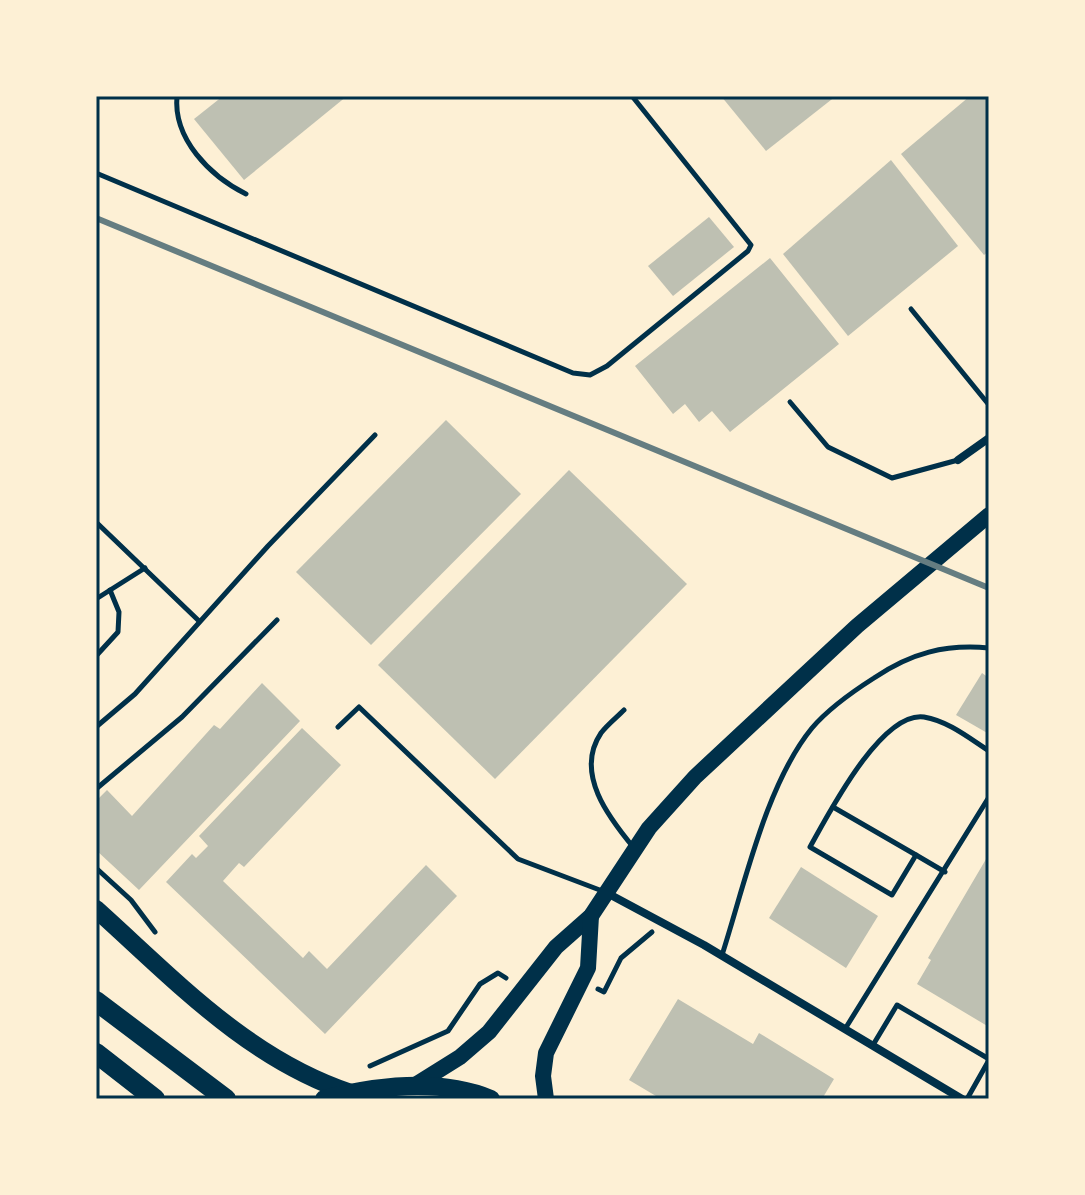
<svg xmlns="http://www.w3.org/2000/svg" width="1085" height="1195" viewBox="0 0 1085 1195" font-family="'Fira Sans',sans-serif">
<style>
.building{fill:#bec0b2}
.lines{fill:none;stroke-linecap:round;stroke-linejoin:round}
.path{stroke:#003049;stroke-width:5}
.service{stroke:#003049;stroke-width:5}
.minor{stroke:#003049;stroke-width:8}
.secondary{stroke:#003049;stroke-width:16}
.trunk{stroke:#003049;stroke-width:18}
.motorway{stroke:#003049;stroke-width:20}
.rail{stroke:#657d81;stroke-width:6}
.neatline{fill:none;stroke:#003049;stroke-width:3}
</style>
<rect width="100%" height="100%" fill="#fdf0d5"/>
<!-- building -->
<g class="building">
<path d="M223,96h124l-103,84 -50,-61z"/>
<path d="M721,96h115l-70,55z"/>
<path d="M970,96h19v155l-5,4 -83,-101z"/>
<path d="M891,160l67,86 -110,90 -65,-82z"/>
<path d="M709,217l25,30 -61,49 -25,-30z"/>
<path d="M770,258l69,86 -109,88 -18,-21 -13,11 -14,-18 -12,10 -38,-48z"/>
<path d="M446,420l75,74 -150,151 -75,-73z"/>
<path d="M569,470l118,114 -192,195 -117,-114z"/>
<path d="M982,673l7,5v56l-33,-19z"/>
<path d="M262,683l38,38 -161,169 -43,-40v-49l11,-11 25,26 82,-91 6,4z"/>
<path d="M302,728l39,37 -97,102 -5,-4 -16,18 80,77 6,-7 18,18 99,-104 31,31 -132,138 -159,-152 26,-28 4,4 12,-12 -9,-10z"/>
<path d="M989,854v173l-72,-43 14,-24 -3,-2z"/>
<path d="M801,867l77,49 -32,52 -77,-50z"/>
<path d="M678,999l75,45 6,-11 75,46 -12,20h-161l-32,-19z"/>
</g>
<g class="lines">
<!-- path -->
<g class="path">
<path d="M96,173l477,200 17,2 17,-9 141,-115 3,-6 -119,-149"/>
<path d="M96,868l35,32 24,32"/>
<path d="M598,989l6,3 17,-34 31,-26"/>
<path d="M370,1066l78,-35 32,-47 18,-11 8,5"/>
</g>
<!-- service -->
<g class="service">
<path d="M177,96c-4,43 33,80 69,98"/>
<path d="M911,309l78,96"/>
<path d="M790,402l38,45 64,31 66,-18"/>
<path d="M96,522l103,99"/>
<path d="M96,599l49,-31"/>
<path d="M96,656l22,-24 1,-20 -9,-22"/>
<path d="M624,710c-7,7 -17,15 -23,23 -27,40 8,85 33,115"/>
<path d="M96,727l39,-33 133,-148 107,-111"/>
<path d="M338,727l21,-20 159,152 87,33"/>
<path d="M96,789l86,-72 95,-97"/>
<path d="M833,807l83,48"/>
<path d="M945,872l-29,-17 -24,40 -82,-48c18,-32 71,-136 114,-130 24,4 45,21 65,34"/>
<path d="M722,955c22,-68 44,-171 90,-227 17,-20 40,-36 62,-50 37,-25 71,-34 115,-30"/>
<path d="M845,1029l144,-232"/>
<path d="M873,1045l24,-40 92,54"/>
<path d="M967,1099l22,-39"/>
</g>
<!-- minor -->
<g class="minor">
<path d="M958,460l31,-22"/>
<path d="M607,893l97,52 258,154"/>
</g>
<!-- secondary -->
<g class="secondary">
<path d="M412,1087l48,-30 29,-25 67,-85 35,-31 58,-88 46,-51 162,-151 132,-111"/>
<path d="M546,1099l-3,-23 3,-23 42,-85 3,-52"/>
</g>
<!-- trunk -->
<g class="trunk">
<path d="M96,909c79,71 152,150 255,184"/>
<path d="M324,1099c51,-13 116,-21 167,0"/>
</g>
<!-- motorway -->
<g class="motorway">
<path d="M96,1001l130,98"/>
<path d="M96,1053l59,46"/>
</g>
<!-- rail -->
<path class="rail" d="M96,218l893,370"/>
</g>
<!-- border -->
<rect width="1085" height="1195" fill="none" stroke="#fdf0d5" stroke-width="196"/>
<rect x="98" y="98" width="889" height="999" class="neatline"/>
</svg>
